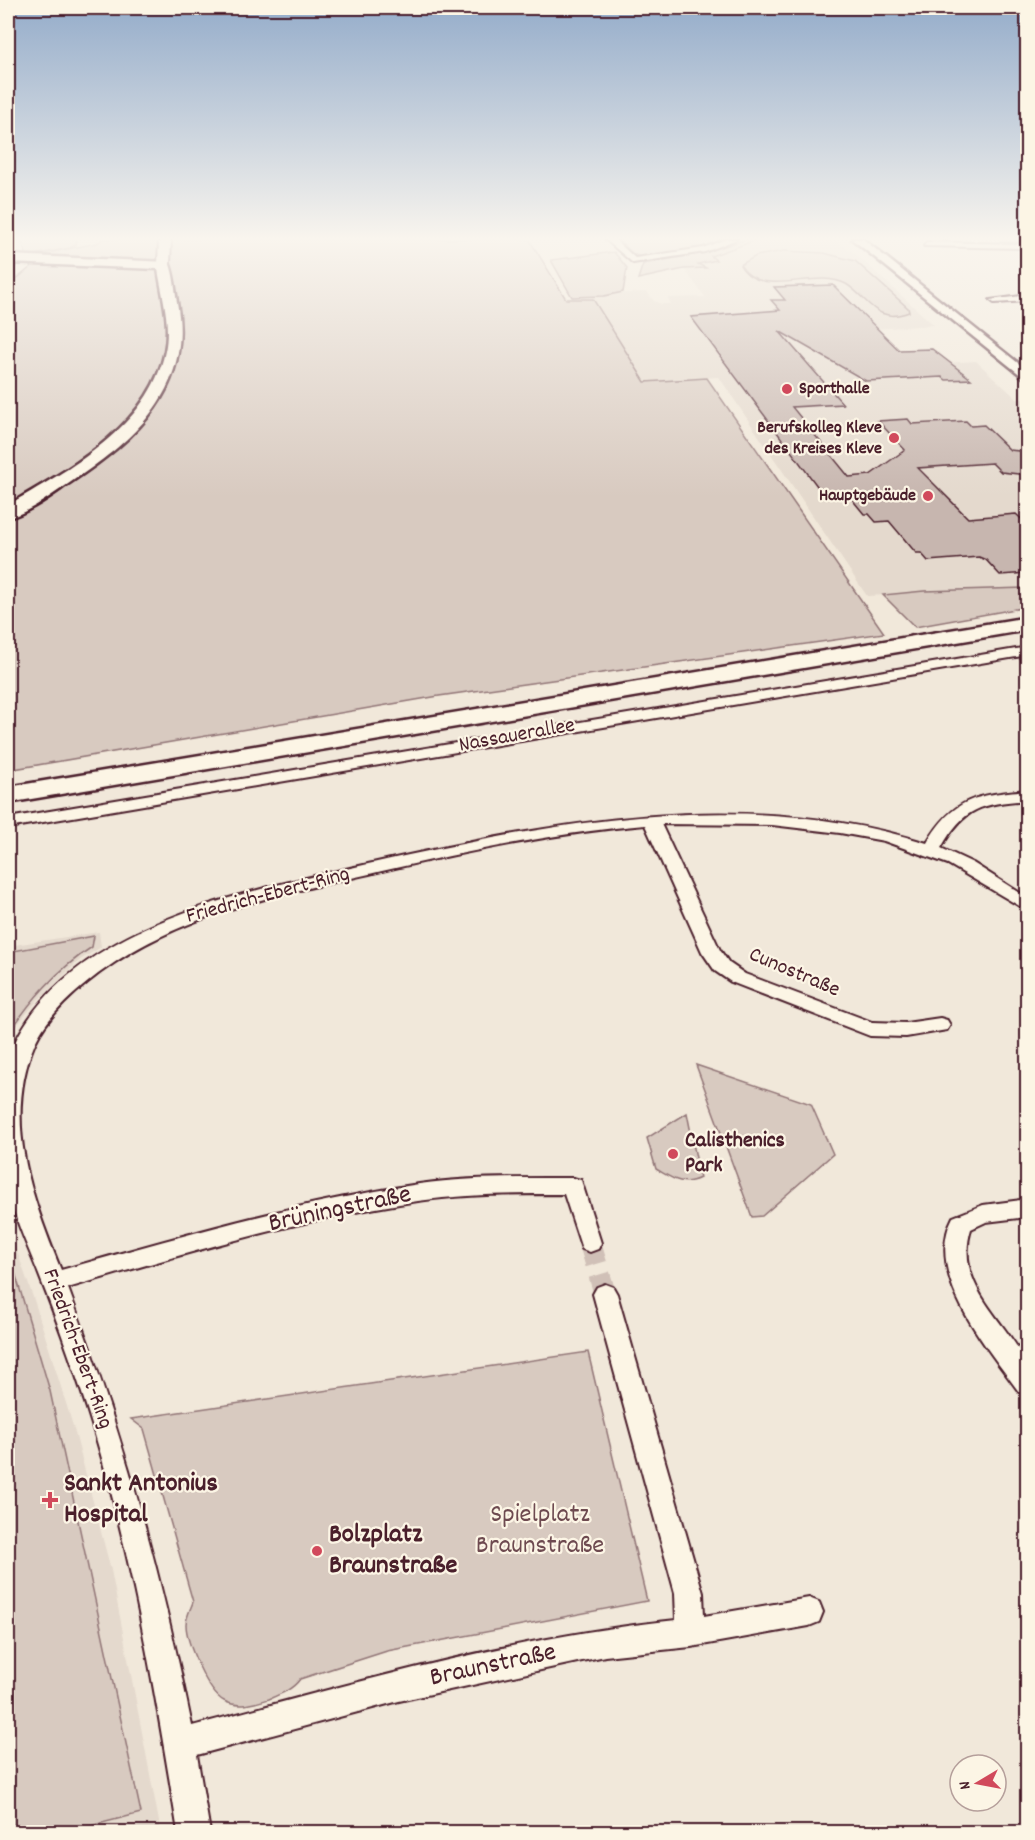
<svg xmlns="http://www.w3.org/2000/svg" width="1035" height="1840" viewBox="0 0 1035 1840" font-family="Dekko,sans-serif">
<style>
.built{fill:#e4d9cd}
.green{fill:#d8cac0;stroke:#917476;stroke-width:1.5}
.lines{fill:none;stroke-linecap:round;stroke-linejoin:round}
.stream{stroke:#8b6d6f;stroke-width:3}
.building{fill:#c7b6af;stroke:#4a1f2b;stroke-width:1.5}
.minor-tunnel{stroke:#d0c0b7;stroke-width:22;stroke-dasharray:22 11;stroke-linecap:butt}
.minor-casing{stroke:#4a1f2b;stroke-width:4}
.tertiary-casing{stroke:#4a1f2b;stroke-width:5}
.secondary-casing{stroke:#4a1f2b;stroke-width:4}
.primary-casing{stroke:#4a1f2b;stroke-width:5}
.minor{fill:#fcf5e5;fill-rule:evenodd}
.tertiary{fill:#fcf5e5;fill-rule:evenodd}
.secondary{fill:#fcf5e5;fill-rule:evenodd}
.primary{fill:#fcf5e5;fill-rule:evenodd}
.poi-dot{fill:#d1495b;stroke:#fcf5e5;stroke-width:2}
.labels{text-anchor:middle;dominant-baseline:central;stroke-width:4.5;stroke-linejoin:round;paint-order:stroke}
.far-poi-label{font-size:18px;font-weight:bold;fill:#4a1f2b;stroke:#fcf5e5;text-anchor:end}
.street-label{font-size:22px;fill:#4a1f2b;stroke:#fcf5e5}
.poi-label{font-size:22px;font-weight:bold;fill:#4a1f2b;stroke:#fcf5e5;text-anchor:start}
.near-street-label{font-size:27px;fill:#4a1f2b;stroke:#fcf5e5}
.near-poi-label{font-size:27px;font-weight:bold;fill:#4a1f2b;stroke:#fcf5e5;text-anchor:start}
.near-park-label{font-size:27px;fill:#6e4a50;stroke:#fcf5e5}
</style>
<rect width="100%" height="100%" fill="#f1e8da"/>
<filter id="ink" filterUnits="userSpaceOnUse"><feTurbulence type="fractalNoise" baseFrequency=".0167" numOctaves="2"/><feDisplacementMap in="SourceGraphic" scale="12" xChannelSelector="R" yChannelSelector="G"/><feConvolveMatrix kernelMatrix="1 2 1 2 8 2 1 2 1" color-interpolation-filters="sRGB"/></filter>
<g filter="url(#ink)">
<!-- built -->
<g class="built">
<path d="M758,239h76l18,12 82,74 -61,4 38,36 65,-4 41,38h6l4,4v185l-160,8 -148,-219 -74,5 -55,-87 57,-3 7,9 7,3h10l-3,-6 37,-1 -21,-28 20,-1 -8,-4 19,-4 -6,-4z"/>
<path d="M99,932l2,15 -21,13 -42,40 -21,25 -9,19v-98z"/>
<path d="M8,1225l27,78 39,126 37,141 50,262h-153z"/>
</g>
<!-- green -->
<g class="green">
<path d="M21,239h56l-1,6 -6,3 -43,8z"/>
<path d="M103,239h426l37,60h27l52,83 62,-4 177,255 -445,63 -431,74v-484l23,-19 -3,-10 69,-14z"/>
<path d="M619,239h104c-16,8 -72,24 -87,16 -7,-3 -12,-11 -17,-16z"/>
<path d="M747,239h12l-48,17 5,4 -18,4 8,4 -22,1 -46,10 5,-15 61,-11z"/>
<path d="M784,251l40,2 31,8 53,47 1,4c-34,13 -40,-14 -63,-28 -31,-17 -84,17 -106,-19l16,-9z"/>
<path d="M614,252l13,16 -4,24 -19,4 -32,1 -21,-37z"/>
<path d="M1027,588v19l-112,20 -32,-32 41,-4z"/>
<path d="M94,936l-2,11c-34,22 -64,55 -84,89v-84z"/>
<path d="M696,1065l115,39 22,50 -71,62 -10,1z"/>
<path d="M687,1113l13,65c-18,9 -28,0 -44,-9l-9,-31z"/>
<path d="M8,1249l42,142 91,422 -74,19h-59z"/>
<path d="M588,1352l59,249 -260,50 -87,28c-7,10 -19,15 -31,20 -13,4 -30,10 -45,2 -16,-8 -38,-59 -38,-77 0,-7 5,-16 7,-22l-49,-173 -13,-10z"/>
</g>
<g class="lines">
<!-- stream -->
<path class="stream" d="M8,239l7,27 -7,14"/>
</g>
<!-- building -->
<path class="building" d="M833,285l66,65 33,-1 39,30 -25,1 -4,-3 -76,4 -87,-50 64,73 -51,3 57,70 21,-2 35,-25 -27,-29 30,-2 4,5 54,-3 5,5 13,-1 26,25 18,2v23l-27,-3 -9,-9 -74,5 50,50 48,-4 12,11v48l-28,2 -14,-15 -7,-3 -51,4 -7,-8h-5l-27,-32 -13,1 -7,-8h-5l-18,-22 -23,2 -132,-177 89,-7 -9,-10h14l-11,-13z"/>
<g class="lines">
<!-- minor-tunnel -->
<path class="minor-tunnel" d="M590,1243l15,51"/>
<!-- minor casing -->
<g class="minor-casing">
<g id="minor">
<path d="M605,239h9l21,19 68,-10 23,-9h11l-32,13 -72,11z"/>
<path d="M927,242l101,2v4l-104,-2z"/>
<path d="M1028,295v6l-34,2 -4,-3z"/>
<path d="M1028,647v8l-1020,173v-10z"/>
<path d="M1028,790v10c-46,4 -63,6 -87,48l32,15 55,35v13l-80,-47 -64,-23 -44,-8 -68,-8 -111,-1 59,126 9,13 16,11 127,48 34,1 34,-5 7,2 3,5 -3,5 -41,7 -36,-1 -139,-54 -16,-11 -13,-19 -57,-127c-90,8 -176,26 -263,46 -103,24 -210,43 -294,111 -21,17 -42,37 -53,61 -33,77 -3,155 26,227 117,-33 236,-68 358,-86 51,-7 103,-6 154,-6l8,2 20,63 -3,6 -8,3 -8,-3 -18,-55c-48,0 -97,0 -146,7 -119,18 -235,53 -350,87 54,143 94,288 124,438 159,-42 320,-89 484,-106l-1,-27 -82,-299 4,-7 8,-3 8,3 4,7 86,299 1,23 105,-18 10,4 4,10 -4,10 -10,4 -118,21 -86,9 -206,45 -202,54 13,77h-32c-22,-136 -45,-272 -85,-404 -16,-52 -34,-102 -54,-153 -11,-29 -28,-62 -31,-93 -3,-21 0,-43 0,-63 0,-18 -3,-37 0,-54 2,-12 7,-24 13,-34 64,-110 233,-141 347,-167 184,-41 374,-79 559,-21 27,-46 50,-48 101,-53z"/>
<path d="M1028,1199v18l-42,5 -15,7c-17,56 33,89 55,133 4,8 2,24 2,33l-9,-3c-32,-45 -96,-118 -66,-175l30,-12z"/>
</g>
</g>
<!-- tertiary casing -->
<g class="tertiary-casing">
<path id="tertiary" d="M852,239h11l165,132v10z"/>
</g>
<!-- secondary casing -->
<g class="secondary-casing">
<path id="secondary" d="M159,239h12l-1,26 -6,3 -6,-3z"/>
</g>
<!-- primary casing -->
<g class="primary-casing">
<g id="primary">
<path d="M8,255l161,7c5,11 6,28 8,40 16,86 -40,136 -106,180 -18,12 -41,30 -63,36v-13c60,-35 142,-79 157,-154 6,-27 -3,-56 -7,-82l-150,-6z"/>
<path d="M1028,617v13l-1020,173v-16z"/>
</g>
</g>
<!-- minor -->
<use href="#minor" class="minor"/>
<!-- tertiary -->
<use href="#tertiary" class="tertiary"/>
<!-- secondary -->
<use href="#secondary" class="secondary"/>
<!-- primary -->
<use href="#primary" class="primary"/>
</g>
</g>
<!-- sky -->
<linearGradient id="sky" x2="0" y2="1"><stop stop-color="#94acca"/><stop offset="0.48" stop-color="#f9f5ee"/><stop offset="1" stop-color="#f9f5ee" stop-opacity="0"/></linearGradient>
<rect width="1035" height="497" fill="url(#sky)"/>
<!-- markers -->
<g class="poi-dot">
<circle cx="787" cy="389" r="6"/>
<circle cx="894" cy="438" r="6"/>
<circle cx="928" cy="496" r="6"/>
<circle cx="673" cy="1154" r="6"/>
<path d="M47 1491h6v6h6v6h-6v6h-6v-6h-6v-6h6z"/>
<circle cx="317" cy="1551" r="6"/>
</g>
<g class="labels">
<!-- far-poi labels -->
<g class="far-poi-label">
<text x="799" y="389" text-anchor="start">Sporthalle</text>
<text x="882" y="428">Berufskolleg Kleve<tspan x="882" dy="21">des Kreises Kleve</tspan></text>
<text x="916" y="496">Hauptgebäude</text>
</g>
<!-- street labels -->
<g class="street-label">
<text transform="translate(517 736) rotate(-10)">Nassauerallee</text>
<text transform="translate(268 896) rotate(-15)">Friedrich-Ebert-Ring</text>
<text transform="translate(794 973) rotate(23)">Cunostraße</text>
<text transform="translate(77 1349) rotate(70)">Friedrich-Ebert-Ring</text>
</g>
<!-- poi labels -->
<g class="poi-label">
<text x="685" y="1141">Calisthenics<tspan x="685" dy="25">Park</tspan></text>
</g>
<!-- near-street labels -->
<g class="near-street-label">
<text transform="translate(340 1210) rotate(-12)">Brüningstraße</text>
<text transform="translate(493 1666) rotate(-12)">Braunstraße</text>
</g>
<!-- near-poi labels -->
<g class="near-poi-label">
<text x="64" y="1484">Sankt Antonius<tspan x="64" dy="31">Hospital</tspan></text>
<text x="329" y="1535">Bolzplatz<tspan x="329" dy="31">Braunstraße</tspan></text>
</g>
<!-- near-park labels -->
<g class="near-park-label">
<text x="540" y="1515">Spielplatz<tspan x="540" dy="31">Braunstraße</tspan></text>
</g>
</g>
<!-- margin -->
<rect width="1035" height="1840" fill="none" stroke="#fcf5e5" stroke-width="30"/>
<rect x="15" y="15" width="1005" height="1810" fill="none" stroke="#4a1f2b" stroke-width="2" filter="url(#ink)"/>
<!-- north arrow -->
<g transform="translate(978 1783) rotate(260)"><circle r="28" fill="#fcf5e5" stroke="#b59f9b" stroke-width="1.5"/>
<path d="M0-4.5L10 22L0 15L-10 22Z" fill="#d1495b"/>
<text y="-9" font-size="16" font-weight="bold" text-anchor="middle" fill="#4a1f2b">N</text>
</g>
</svg>
